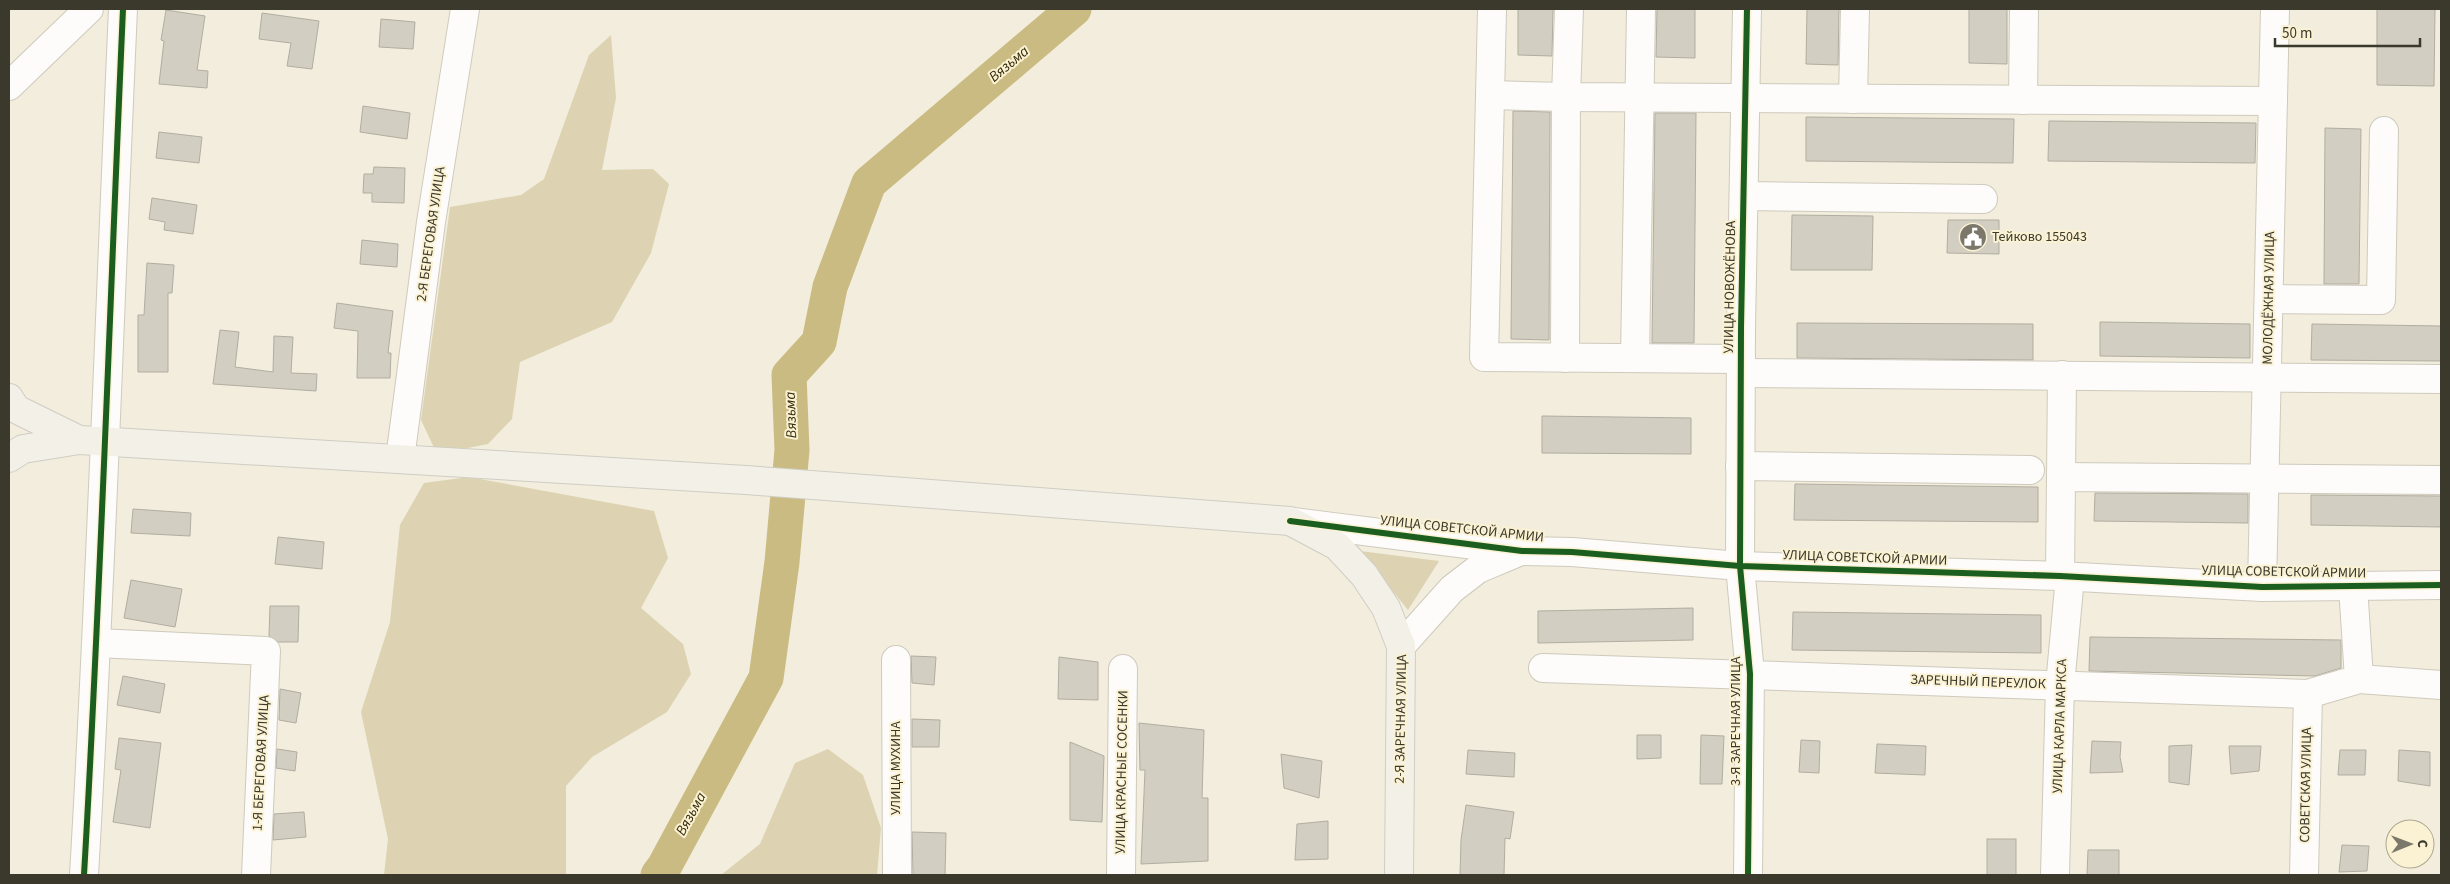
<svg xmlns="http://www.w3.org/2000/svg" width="2450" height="884" viewBox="0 0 2450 884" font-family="'Source Sans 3',sans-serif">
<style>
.green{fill:#ddd3b2}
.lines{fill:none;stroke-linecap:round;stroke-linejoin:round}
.river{stroke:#cabb82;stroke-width:35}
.building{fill:#d2cec1;stroke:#b1ada0}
.minor-casing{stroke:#cecabd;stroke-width:30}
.major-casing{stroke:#cfcdc4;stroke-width:30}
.minor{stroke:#fdfcfa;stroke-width:28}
.major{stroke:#f3f0e8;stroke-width:28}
.cycleway-casing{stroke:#fbf2d3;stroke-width:9}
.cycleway{stroke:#1b5e20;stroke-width:6}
.labels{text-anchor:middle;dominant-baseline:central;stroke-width:4;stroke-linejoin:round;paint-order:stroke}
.street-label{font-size:14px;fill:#3b382c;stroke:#fbf2d3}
.poi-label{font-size:14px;fill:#3b382c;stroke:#fbf2d3;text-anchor:start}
.water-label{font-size:15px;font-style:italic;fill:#342b0a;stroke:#fbf2d3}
</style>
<rect width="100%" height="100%" fill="#f2eddc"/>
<!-- green -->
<g class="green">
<path d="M611,35l5,63 -14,72 51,-1 16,15 -18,69 -39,69 -92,40 -8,57 -24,25 -51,10 -16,-34 29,-213 71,-12 23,-16 45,-124z"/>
<path d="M469,477l185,34 14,47 -27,50 42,36 8,30 -24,38 -75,45 -26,29v89h-182l4,-36 -27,-127 29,-90 10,-97 24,-42z"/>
<path d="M1360,551l79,10 -31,49z"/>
<path d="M828,749l35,26 18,53 -4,47h-156l39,-31 35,-81z"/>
</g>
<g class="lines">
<!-- river -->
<path class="river" d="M658,875l6,-8 102,-189 16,-116 10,-112 -3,-75 30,-33 11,-55 39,-104 205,-174"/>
</g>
<!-- building -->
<g class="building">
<path d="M1518,9h35l-1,47 -34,-1z"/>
<path d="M1657,9h38v49l-39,-1z"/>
<path d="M1807,9h32l-1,56 -32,-1z"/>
<path d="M1969,9h38v55l-38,-1z"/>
<path d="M2377,9h58l-1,77 -57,-1z"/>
<path d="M166,10l39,6 -8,54 11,1 -1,17 -48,-4 5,-43 -3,-1z"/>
<path d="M262,13l57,8 -7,48 -25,-3 4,-23 -32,-4z"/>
<path d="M381,19l34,3 -2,27 -34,-2z"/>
<path d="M363,106l47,7 -3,26 -47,-7z"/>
<path d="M1513,111l37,1 -1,228 -38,-1z"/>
<path d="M1655,113h41l-2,230h-42z"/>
<path d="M1806,117l208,2 -1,44 -207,-2z"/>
<path d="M2049,121l207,2 -1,40 -207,-2z"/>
<path d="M2325,128l36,1 -2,155h-35z"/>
<path d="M159,132l43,5 -3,26 -43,-5z"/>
<path d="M374,167l31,1 -1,35 -32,-1v-9h-9l1,-19h9z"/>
<path d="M152,198l45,7 -4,29 -29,-4 1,-8 -16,-3z"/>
<path d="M1792,215l81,1 -1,54h-81z"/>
<path d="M1948,220h51v34l-52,-1z"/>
<path d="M362,240l36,4 -1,23 -37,-3z"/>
<path d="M147,263l27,2 -2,28h-4v79h-30v-57h6z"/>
<path d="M337,303l56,8 -5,42h3l-1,25h-33l1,-47 -24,-3z"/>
<path d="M2100,322l150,2v34l-150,-2z"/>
<path d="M1797,323l236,1v36l-236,-2z"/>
<path d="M2312,324l129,2v35l-130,-1z"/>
<path d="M220,330l19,2 -4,35 38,5 1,-36 19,1 -2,36 26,1 -1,17 -103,-7z"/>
<path d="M1542,416l149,2v36l-149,-1z"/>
<path d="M1795,484l243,3v35l-244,-2z"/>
<path d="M2095,493l153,1v29l-154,-2z"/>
<path d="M2311,495l130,1v31l-130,-2z"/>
<path d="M133,509l58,4 -1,23 -59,-3z"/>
<path d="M278,537l46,5 -2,27 -47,-5z"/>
<path d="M131,580l51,9 -7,38 -51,-9z"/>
<path d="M270,606h29l-1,36h-20l-9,-6z"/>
<path d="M1693,608v32l-155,3v-32z"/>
<path d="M1793,612l248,3v38l-249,-3z"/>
<path d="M2090,637l251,3v28l-26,8 -226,-5z"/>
<path d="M911,656l25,1 -2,28 -22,-2z"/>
<path d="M1059,657l39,5v38l-40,-1z"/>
<path d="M123,676l42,8 -5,29 -43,-8z"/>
<path d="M280,689l21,4 -5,30 -17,-3z"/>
<path d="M912,719l28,1 -1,27h-27z"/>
<path d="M1139,723l65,7 -2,68h6v63l-67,3 4,-94h-5z"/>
<path d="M1637,735h24v23l-24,1z"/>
<path d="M1701,735l23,1 -2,48h-22z"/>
<path d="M119,738l42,5 -11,85 -37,-6 8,-52 -6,-1z"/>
<path d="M1801,740l19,1 -1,32 -20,-1z"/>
<path d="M2092,741l29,1 -1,15 3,15 -33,1z"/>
<path d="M1070,742l34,14 -2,66 -32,-2z"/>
<path d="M1877,744l49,2 -1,29 -50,-2z"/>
<path d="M2192,745l-3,40 -20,-3v-36z"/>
<path d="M2229,746h32l-2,25 -28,3z"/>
<path d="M277,749l20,3 -2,19 -19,-3z"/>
<path d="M1468,750l47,3 -1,24 -48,-3z"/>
<path d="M2340,750h26l-1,25h-27z"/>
<path d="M2399,750l31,2v34l-32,-5z"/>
<path d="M1281,754l41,7 -3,37 -35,-10z"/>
<path d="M1466,805l48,7 -4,27 -5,-1 -1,37h-44l1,-35z"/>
<path d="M304,812l2,25 -33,3 1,-26z"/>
<path d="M1328,821v38l-33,1 2,-36z"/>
<path d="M912,832l34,1 -1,42h-32z"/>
<rect x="1987" y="839" width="29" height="36"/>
<path d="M2342,845l27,1 -2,25 -28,1z"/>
<path d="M2088,850h31v25h-32z"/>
</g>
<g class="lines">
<!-- minor casing -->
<g class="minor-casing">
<g id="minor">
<path d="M1492,9l-8,348 257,2"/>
<path d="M1569,9l-3,88 707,4"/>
<path d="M1747,9l-6,319 -1,238 10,108 -2,201"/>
<path d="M9,86l80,-77"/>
<path d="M1490,95l76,2 -1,261"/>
<path d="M1853,99l2,-90"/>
<path d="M2023,100l1,-91"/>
<path d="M1744,196l239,3"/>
<path d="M2269,299l112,1 3,-169"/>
<path d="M1635,358l6,-349"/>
<path d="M1741,373l700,6"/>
<path d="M400,459l31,-237 34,-213"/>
<path d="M1740,466l290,4"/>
<path d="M2061,477l1,-102"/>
<path d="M1293,522l229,29 50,1 168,14 320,10 202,11 179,-2"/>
<path d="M2060,576l1,-99 380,3"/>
<path d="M2353,586l6,93"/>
<path d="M2262,587l13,-578"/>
<path d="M97,643l169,8 -10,224"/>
<path d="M1401,646l51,-57 26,-20 43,-18"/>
<path d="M896,660l1,215"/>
<path d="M1543,668l765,26 51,-15 82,6"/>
<path d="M84,875c17,-288 26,-577 39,-866"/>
<path d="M1121,875l2,-206"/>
<path d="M2055,875l5,-190 10,-108"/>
<path d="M2304,875l4,-181"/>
</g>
</g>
<!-- major casing -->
<g class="major-casing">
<g id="major">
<path d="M9,398l7,11 63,31 667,40 544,41 47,25 27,29 22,33 15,38 -2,229"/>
<path d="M9,458l14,-9 56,-9"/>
</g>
</g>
<!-- minor -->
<use href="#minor" class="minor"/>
<!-- major -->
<use href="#major" class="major"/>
<!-- cycleway casing -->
<g class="cycleway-casing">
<g id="cycleway">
<path d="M1747,9l-6,319 -1,238 10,108 -2,201"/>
<path d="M1290,521l232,30 50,1 168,14 320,10 202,11 179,-2"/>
<path d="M84,875c17,-288 26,-577 39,-866"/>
</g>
</g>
<!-- cycleway -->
<use href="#cycleway" class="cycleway"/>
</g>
<!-- icons -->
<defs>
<g id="civic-disc" transform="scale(1.4375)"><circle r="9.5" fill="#7b776a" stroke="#fbf2d3"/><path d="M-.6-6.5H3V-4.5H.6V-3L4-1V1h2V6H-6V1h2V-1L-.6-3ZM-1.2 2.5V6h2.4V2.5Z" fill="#fff"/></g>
</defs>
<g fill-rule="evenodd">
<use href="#civic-disc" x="1973" y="237"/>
</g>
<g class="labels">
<!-- street labels -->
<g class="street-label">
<text transform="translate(431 234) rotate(-82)">2-Я БЕРЕГОВАЯ УЛИЦА</text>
<text transform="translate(1730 287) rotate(-89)">УЛИЦА НОВОЖЁНОВА</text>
<text transform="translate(2269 298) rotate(-89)">МОЛОДЁЖНАЯ УЛИЦА</text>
<text transform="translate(1462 529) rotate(6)">УЛИЦА СОВЕТСКОЙ АРМИИ</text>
<text transform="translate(1865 558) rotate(2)">УЛИЦА СОВЕТСКОЙ АРМИИ</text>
<text transform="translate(2284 572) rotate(1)">УЛИЦА СОВЕТСКОЙ АРМИИ</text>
<text transform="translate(1978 682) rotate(2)">ЗАРЕЧНЫЙ ПЕРЕУЛОК</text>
<text transform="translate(1401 719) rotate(-89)">2-Я ЗАРЕЧНАЯ УЛИЦА</text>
<text transform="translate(1736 721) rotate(-90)">3-Я ЗАРЕЧНАЯ УЛИЦА</text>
<text transform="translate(2060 726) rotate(-88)">УЛИЦА КАРЛА МАРКСА</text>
<text transform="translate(261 763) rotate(-87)">1-Я БЕРЕГОВАЯ УЛИЦА</text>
<text transform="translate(896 768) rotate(-90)">УЛИЦА МУХИНА</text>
<text transform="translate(1122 772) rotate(-89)">УЛИЦА КРАСНЫЕ СОСЕНКИ</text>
<text transform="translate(2306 785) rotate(-89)">СОВЕТСКАЯ УЛИЦА</text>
</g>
<!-- poi labels -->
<g class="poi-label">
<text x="1992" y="237">Тейково 155043</text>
</g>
<!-- water labels -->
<g class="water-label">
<text transform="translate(1009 64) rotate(-40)">Вязьма</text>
<text transform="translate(791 415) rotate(-92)">Вязьма</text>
<text transform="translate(691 814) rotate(-61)">Вязьма</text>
</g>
</g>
<!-- border -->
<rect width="2450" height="884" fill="none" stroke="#3b382c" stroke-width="20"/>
<!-- north arrow -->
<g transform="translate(2410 844) rotate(89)"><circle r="24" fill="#fbf2d3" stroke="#aea890"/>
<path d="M0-4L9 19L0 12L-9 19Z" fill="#7b776a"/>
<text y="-8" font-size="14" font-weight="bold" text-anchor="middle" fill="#3b382c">С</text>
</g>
<!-- scale -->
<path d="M2275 38v8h145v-8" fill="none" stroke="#3b382c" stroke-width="2.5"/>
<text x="2282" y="38" font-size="15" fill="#3b382c" stroke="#fbf2d3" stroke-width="4" paint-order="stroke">50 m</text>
</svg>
